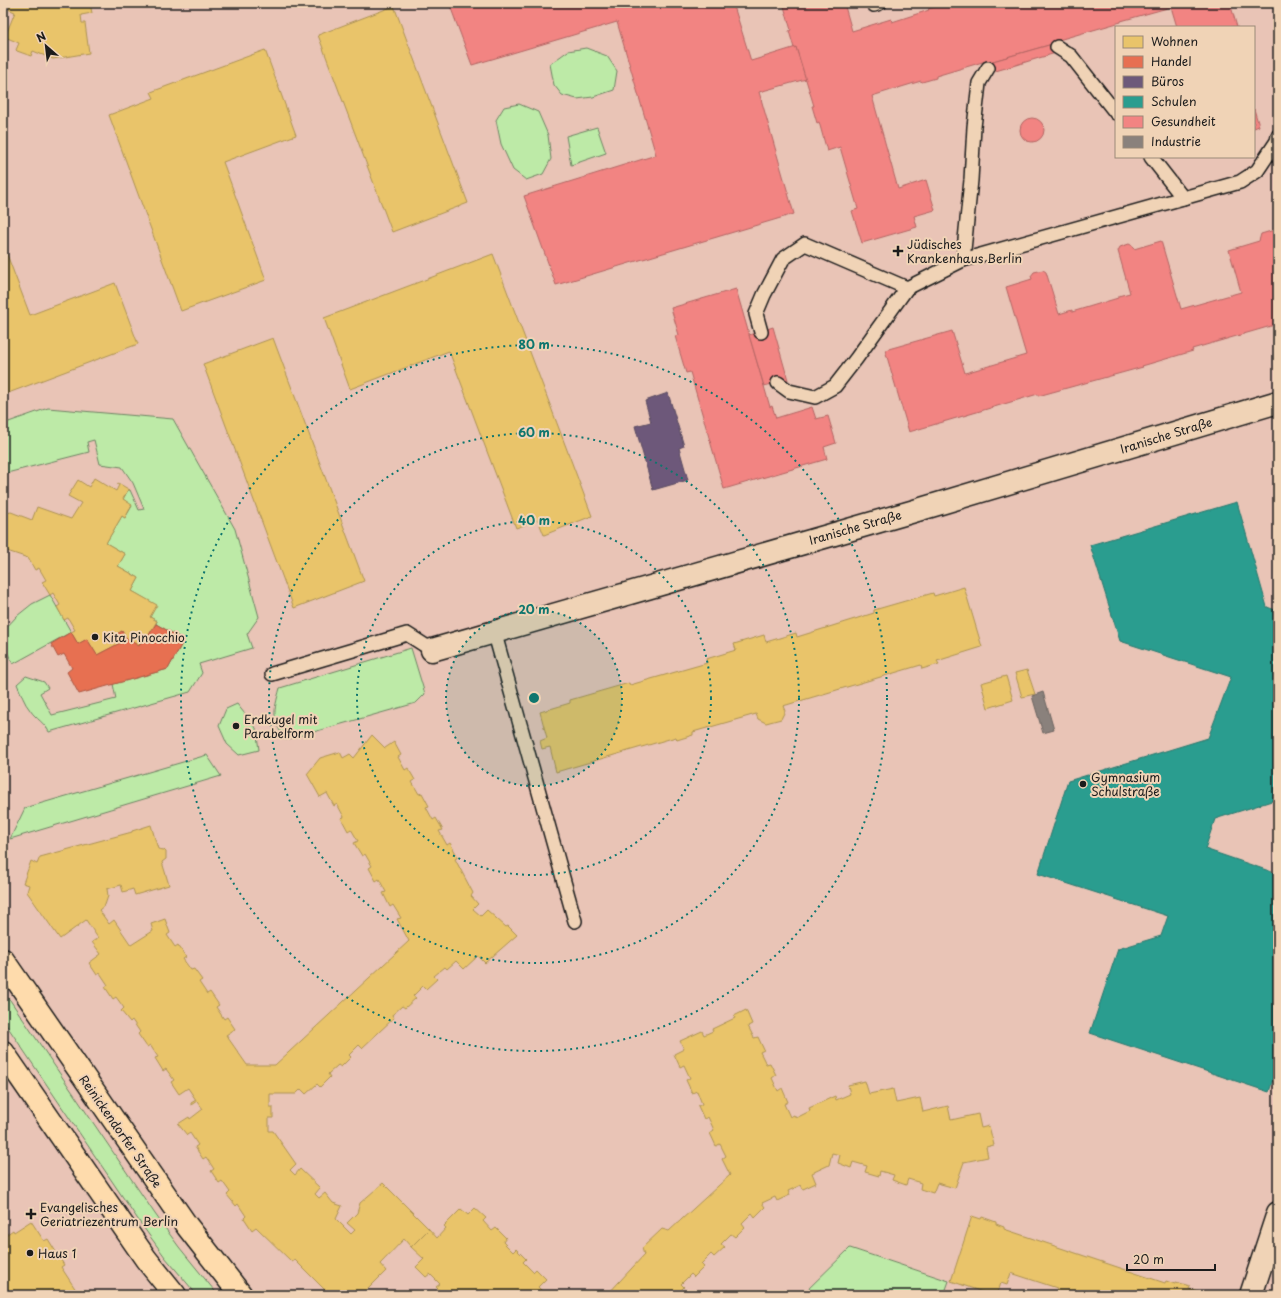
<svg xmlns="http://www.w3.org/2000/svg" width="1281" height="1298" viewBox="0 0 1281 1298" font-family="'Playpen Sans',sans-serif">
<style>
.green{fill:#bdeaa7;stroke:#6c8362}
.homes{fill:#e9c46a;stroke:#ac9253}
.shops{fill:#e76f51;stroke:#aa5641}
.offices{fill:#6d597a;stroke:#55475e}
.schools{fill:#2a9d8f;stroke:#26766c}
.health{fill:#f28482;stroke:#b26563}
.industry{fill:#8a817c;stroke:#69635f}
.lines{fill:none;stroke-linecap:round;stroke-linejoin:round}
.service-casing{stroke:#1c1c1c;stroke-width:16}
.minor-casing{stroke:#1c1c1c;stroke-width:25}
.secondary-casing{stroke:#1c1c1c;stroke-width:25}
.primary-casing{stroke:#1c1c1c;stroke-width:25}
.service{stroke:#f0d3b6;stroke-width:13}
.minor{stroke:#f0d3b6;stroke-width:22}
.secondary{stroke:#f0d3b6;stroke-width:22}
.primary{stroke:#fedbac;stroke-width:22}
.ring{fill:none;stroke:#0f766e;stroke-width:2;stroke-dasharray:2 4}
.poi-dot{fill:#1c1c1c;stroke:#f0d3b6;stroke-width:1.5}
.labels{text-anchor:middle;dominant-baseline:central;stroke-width:4;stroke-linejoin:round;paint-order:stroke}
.poi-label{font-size:12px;fill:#1c1c1c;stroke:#f0d3b6;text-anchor:start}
.street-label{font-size:12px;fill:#1c1c1c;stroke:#f0d3b6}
.centre{fill:#0f766e;stroke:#f0d3b6;stroke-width:2}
.ring-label{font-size:12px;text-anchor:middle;font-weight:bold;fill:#0f766e;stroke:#f0d3b6;stroke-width:4;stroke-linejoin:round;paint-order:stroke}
</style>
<rect width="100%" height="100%" fill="#e9c4b6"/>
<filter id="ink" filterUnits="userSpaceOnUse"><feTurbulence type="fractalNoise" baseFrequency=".025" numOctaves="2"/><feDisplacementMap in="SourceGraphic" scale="8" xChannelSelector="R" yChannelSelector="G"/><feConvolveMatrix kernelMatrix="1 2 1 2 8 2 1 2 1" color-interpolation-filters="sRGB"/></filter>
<g filter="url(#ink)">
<!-- green -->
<g class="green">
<path d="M586,48l21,8 10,15 -3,19 -21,7 -16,2 -15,-4 -8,-10 -4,-21 18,-13z"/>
<path d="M519,104l19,8 10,23 3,24 -8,15 -17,6 -13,-10 -12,-26 -5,-24 8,-13z"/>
<path d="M597,127l9,26 -35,12 -5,-29z"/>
<path d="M48,408l125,11 62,110 24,88 -12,17 5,14 -53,16 3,9 -12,19 -141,40c-4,-9 -13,-13 -19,-22 -6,-7 -9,-17 -13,-26l9,-8 18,6 4,6 -8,5 12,22 64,-16 -3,-15 55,-15 16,-29 -28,-16 1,-3 -7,-4 6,-12 -24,-14 7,-13 -21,-12 7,-12 -19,-11 16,-27 3,2 7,-12 -9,-7 5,-9h2l9,20 5,-1 -11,-26 -11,-16 -22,-3 -6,-24 -7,2 2,10 -86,22v-50z"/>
<path d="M50,595l21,37 -58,32 -9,-18 1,-17 12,-13 15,-12z"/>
<path d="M411,648l14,46 -9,9 -131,37c-13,-22 -12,-27 -5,-52z"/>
<path d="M237,704l19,24 3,22 -20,5 -12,-11 -8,-18 7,-17z"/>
<path d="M207,755l14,21 -211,63 15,-31z"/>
<path d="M3,995l7,5 145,214 24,33 39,48h-21l-32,-38 -24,-33 -138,-204z"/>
<path d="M850,1248l99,33 -5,14h-142z"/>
</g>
<!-- homes -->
<g class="homes">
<path d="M3,3h87l2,10 -11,2 1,8h3l4,30 -36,6 -20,-8 -2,5 -14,-5 -1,-1 3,-7 -14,-6 10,-25 -12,-5z"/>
<path d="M394,6l74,197 -76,29 -74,-197z"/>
<path d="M265,50l31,85 -73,27 43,118 -85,31 -72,-196 45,-17 -3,-6z"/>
<path d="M3,244l27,71 85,-32 23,61 -135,51z"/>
<path d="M493,254l99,262 -48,19 -6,-15 -22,8 -67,-177 -99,38 -26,-71z"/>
<path d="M273,338l91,243 -70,27 -91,-244z"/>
<path d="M94,478l22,13 3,-6 -2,-1 1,-1 12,7h-2l-5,9 9,6 -7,13 -3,-2 -16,27 19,11 -7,12 21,12 -7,13 25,14 -7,12 7,4 -10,17 -3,-2 -5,10 -13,-8 -4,-7 -5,3 5,8 -25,13 -10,-16 -9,5 -7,-12 4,-2 -7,-12 -4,2 -7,-13 3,-2 -7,-12 -3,2 -8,-13 4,-2 -7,-12 -4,2 -7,-12 -21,-7 -3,7h-1v-44l8,-2 21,8 5,-13 34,12 10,-16 -13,-7 10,-16 11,7z"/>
<path d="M964,587l18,60 -45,14 2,3 -17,5 -1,-4 -138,41 2,5 -4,8 -15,4 -8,-4 -2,-5 -63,18v3l-16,5 -1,-3 -120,35 -6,-25 -8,2 -2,-8 7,-3 -7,-26 30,-9v-3l59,-17 1,2 77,-22 -1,-4 30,-9 -2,-6 30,-9 2,7 30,-9 1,4 77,-24v-3l59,-17 1,3z"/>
<path d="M1027,670l8,24 -13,3 -7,-24z"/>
<path d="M1006,676l7,24 -25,8 -7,-25z"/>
<path d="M372,735l13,13 9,-6 7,13 -3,2 7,13 3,-2 7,12 -3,2 7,12 3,-1 7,13 -3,1 7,13 3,-2 7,12 -4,1 8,14 3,-2 8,14 -3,2 18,34 -2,3 7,8 -5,5 8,7 6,-6 19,17 2,-1 9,9 -32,28 -7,-7 -14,13 -8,-8 -9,8 -2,-2 -11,9 3,3 -11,10 -3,-3 -10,10 3,2 -11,10 -3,-2 -10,9 2,3 -32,30 -3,-3 -10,10 2,2 -10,10 -3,-2 -10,9 2,3 -10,10 -3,-3 -11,10 -5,-5 -5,5h-26v13h3v11h-4v13h4l23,33 -6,6 5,5 5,-6 20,19 -5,6 4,4 6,-5 8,10 9,3 -6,13 15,15 4,-4 -8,-7 10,-10 3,-10 23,-20 46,46 -18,18 -7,-8 -24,25 6,7 -24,24h-37l-3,-2 3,-3 -30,-30 -3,2 -36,-35 -4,3 -8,-12 2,-2 -8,-12 -2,2 -9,-11 3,-3 -8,-11 -3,2 -8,-12 3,-2 -8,-12 -3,2 -8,-12 3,-2 -8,-12 -3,2 -9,-11 11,-7 1,2 13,-10 -6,-8 -6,4v-2l5,-3 -8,-12 -9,6 -8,-12 3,-2 -8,-11 -3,2 -8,-13 3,-1 -8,-12 -3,2 -9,-13 2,-2 -8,-12 -2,2 -9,-11 3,-3 -8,-11 -3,2 -8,-12 3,-2 -8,-12 -3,2 -8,-12 12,-9 -9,-12 6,-4 -12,-18 -26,19 -33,-47 2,-7 -6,-2 8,-22 6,3 3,-7 92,-25v-1l19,-6 7,24 6,1 2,2v7l-4,3 7,23 -34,10 -2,-6 -10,3 -2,-7 -14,4 1,7 -3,9 -6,5 10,14 5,-4 17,25 22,-14 -2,-7 14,-5 5,14 -3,2 8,12 3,-2 8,12 -3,2 8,11 3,-1 8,11 -3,2 8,12 3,-2 9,13 -3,2 8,12 3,-2 8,12 -9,6 21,30h28l134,-124 -12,-22 4,-1 -8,-13 -3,2 -7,-14 3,-1 -7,-13 -3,2 -7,-13 3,-2 -7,-12 -3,2 -8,-13 4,-2 -7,-12 -3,2 -7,-13 3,-1 -7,-13 -3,2 -7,-13 -7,4 -13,-23 13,-16 20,-6 3,6 7,-4 4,4z"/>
<path d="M746,1010l6,14 -4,2 6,12 4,-1 6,13 -4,2 6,12 4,-1 6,12 -4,3 6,13 4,-3 6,14 -4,2 6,13 4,-2 2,3 14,-7 -1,-3 26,-12 1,4 14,-6 -2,-9 17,-4 4,13 24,-5 3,14 24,-5 3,14 25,-6 3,14 27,-6 3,14 8,-2 5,19 -8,2 2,10 -24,5 -9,26 -18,-5 -4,10 -13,-4 1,-6 -13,-4 -2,6 -14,-5 2,-5 -14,-4 -1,5 -14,-4 2,-6 -14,-4 -2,6 -13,-5 2,-8 -8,-2 -3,12 -17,8 4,10 -13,6 -2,-4 -13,6 2,4 -13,6 -2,-4 -13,6 3,4 -10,10 -3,-4 -10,10 3,4 -10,10 -4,-3 -10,10 4,3 -11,10 -3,-3 -10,10 3,3 -10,10 -3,-3 -10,10 3,3 -8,8h-69l37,-40 -2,-7 20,-19 7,2 61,-56 -8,-16 4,-3 -6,-12 -4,2 -6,-13 4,-3 -6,-13 -4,2 -6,-13 4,-2 -5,-13 -5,2 -6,-13 4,-2 -6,-13 -4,2 -6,-13 10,-5 -4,-8 22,-10 2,4 9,-4 -1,-2 23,-11 -1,-2z"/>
<path d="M475,1208l11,10 -3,3 9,10 4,-3 10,10 -3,4 10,10 3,-3 10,10 -3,3 10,10 3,-3 10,10 -8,8 8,8h-102l-8,-8 4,-3 -10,-10 -4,3 -10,-10 8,-8 -13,-12 18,-18 8,9 9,-10 -2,-2 17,-17 7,6z"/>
<path d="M972,1216l9,3 1,-2 14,5v2l8,3v2l161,54 1,-2 9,3 1,-2 14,4 -1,3 10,3 -1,3h-144l3,-7 -46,-15 -4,12 -6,-2 -4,12h-6l-40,-14z"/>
<path d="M31,1221l13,20 4,-2 16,26 -3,2 15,23 -8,5h-65v-58l10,-7 1,2z"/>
</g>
<!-- shops -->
<path class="shops" d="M156,624l28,16 -16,29 -89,25 -12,-22 5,-4 -8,-14 -6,3 -7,-13 20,-12 7,12 9,-5 10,16 25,-13 -5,-8 5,-3 4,7 13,8 5,-10 3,2z"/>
<!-- offices -->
<path class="offices" d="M668,393l16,53 -5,2 9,32 -35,10 -18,-64 16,-4 -6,-21z"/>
<!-- schools -->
<path class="schools" d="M1237,502l30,105 11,4v188l-63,20 -10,30 73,25v190l-9,28 -179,-59 28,-84 43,-13 7,-20 -130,-42 30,-93 140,-43 23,-61 -111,-36 -30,-96z"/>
<!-- health -->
<g class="health">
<path d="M449,3h284l18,58 45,-14 10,32 -47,13 35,122 -238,71 -32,-89 132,-41 -39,-133 -145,43z"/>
<path d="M783,3h61l8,28 39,-12 1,3 37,-12 -1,-1 19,-6h283l7,24h-60l-6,-20 -50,14v1l-66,19 1,2 -70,20v-2l-50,15v2l-14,4 -1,-1 -49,15 26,93 28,-9 9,30 -21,6 3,11 -55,16 -10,-32 6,-2 -18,-62 -13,4 -8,-29 -2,1 -5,-17h2l-18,-59 -2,1 -5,-17 2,-1z"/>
<path d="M1056,43l3,9 -70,21 -3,-10z"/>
<path d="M1254,109l5,17 -5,2z"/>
<circle cx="1032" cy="130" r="12"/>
<path d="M1278,229v95l-86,25 1,2 -51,15 1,1 -105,29v-2l-129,38 -24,-82 67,-19 13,42 61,-18 -20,-68 26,-8 -1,-3 3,-4 9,-2 3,2 13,42 13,-4v2l46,-14v-2l12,-3 -12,-42 2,-4 9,-3 4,2 1,3 27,-8 20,68 60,-17 -12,-42 30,-9 2,-7z"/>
<path d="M736,289l34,118 2,-1 4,12 36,-11 4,12 12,-3 8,27 -12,4 3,12 -103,30 -34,-117 -4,1 -11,-37 4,-1 -8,-27z"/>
<path d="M773,327l15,53 -24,6 -15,-51z"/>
</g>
<!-- industry -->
<path class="industry" d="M1043,692l11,38 -11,3 -11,-37z"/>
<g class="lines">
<!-- service casing -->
<g class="service-casing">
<g id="service">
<path d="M873,3l1,2 6,-2"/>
<path d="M1057,47l14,9 45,57"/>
<path d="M1151,157l32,41"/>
<path d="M963,260l8,-80 3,-53 5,-44 9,-15"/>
<path d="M761,332l-5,-18 8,-19 19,-36 22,-15 102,44"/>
<path d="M778,383l11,8 26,6 20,-11 21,-27 51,-71 56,-28 277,-78 17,-11 20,-30 1,-5"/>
<path d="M494,631l81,290"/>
<path d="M272,674l135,-40 25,16"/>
</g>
</g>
<!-- minor casing -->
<g class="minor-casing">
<path id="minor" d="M432,650l479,-138 367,-110"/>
</g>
<!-- secondary casing -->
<g class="secondary-casing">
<path id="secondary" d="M1251,1295l27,-82"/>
</g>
<!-- primary casing -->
<g class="primary-casing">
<g id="primary">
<path d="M3,960l184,266 54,69"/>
<path d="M3,1052l143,207 29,36"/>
</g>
</g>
<!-- service -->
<use href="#service" class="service"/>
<!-- minor -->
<use href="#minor" class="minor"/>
<!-- secondary -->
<use href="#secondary" class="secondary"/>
<!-- primary -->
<use href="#primary" class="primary"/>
</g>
</g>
<!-- distance rings -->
<circle cx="534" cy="698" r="88" fill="#0f766e" fill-opacity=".12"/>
<g class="ring">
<circle cx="534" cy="698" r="88"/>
<circle cx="534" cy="698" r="177"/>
<circle cx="534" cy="698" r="265"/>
<circle cx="534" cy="698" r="353"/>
</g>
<!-- markers -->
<g class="poi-dot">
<path d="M896 245h4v4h4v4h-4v4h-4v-4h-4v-4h4z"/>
<circle cx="95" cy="637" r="4"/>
<circle cx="236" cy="726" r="4"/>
<circle cx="1083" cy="784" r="4"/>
<path d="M29 1208h4v4h4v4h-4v4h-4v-4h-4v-4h4z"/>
<circle cx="30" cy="1253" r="4"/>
</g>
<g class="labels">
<!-- poi labels -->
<g class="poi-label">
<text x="907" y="244">Jüdisches<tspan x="907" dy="14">Krankenhaus Berlin</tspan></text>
<text x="103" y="637">Kita Pinocchio</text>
<text x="244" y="719">Erdkugel mit<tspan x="244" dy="14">Parabelform</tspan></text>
<text x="1091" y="777">Gymnasium<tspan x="1091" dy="14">Schulstraße</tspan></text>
<text x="40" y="1207">Evangelisches<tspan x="40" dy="14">Geriatriezentrum Berlin</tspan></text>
<text x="38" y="1253">Haus 1</text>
</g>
<!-- street labels -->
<g class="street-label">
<text transform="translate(1166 435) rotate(-17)">Iranische Straße</text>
<text transform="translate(855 527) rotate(-16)">Iranische Straße</text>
<text transform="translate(121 1131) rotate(55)">Reinickendorfer Straße</text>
</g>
</g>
<circle cx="534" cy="698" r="6" class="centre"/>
<g class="ring-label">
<text x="534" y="349">80 m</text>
<text x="534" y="437">60 m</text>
<text x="534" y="525">40 m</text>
<text x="534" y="614">20 m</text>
</g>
<!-- margin -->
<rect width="1281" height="1298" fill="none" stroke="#f0d3b6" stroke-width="16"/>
<rect x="8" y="8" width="1265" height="1282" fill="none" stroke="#1c1c1c" stroke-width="1.5" filter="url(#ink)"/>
<!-- legend -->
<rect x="1115" y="26" width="140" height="132" fill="#f0d3b6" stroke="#9b8a78"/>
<rect x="1123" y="36" width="20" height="12" fill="#e9c46a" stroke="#9b8a78"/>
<text x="1151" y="46" font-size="12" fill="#1c1c1c">Wohnen</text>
<rect x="1123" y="56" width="20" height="12" fill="#e76f51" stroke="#9b8a78"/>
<text x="1151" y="66" font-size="12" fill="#1c1c1c">Handel</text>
<rect x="1123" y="76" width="20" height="12" fill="#6d597a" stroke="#9b8a78"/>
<text x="1151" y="86" font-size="12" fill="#1c1c1c">Büros</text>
<rect x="1123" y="96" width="20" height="12" fill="#2a9d8f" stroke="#9b8a78"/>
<text x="1151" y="106" font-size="12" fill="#1c1c1c">Schulen</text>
<rect x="1123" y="116" width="20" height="12" fill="#f28482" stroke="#9b8a78"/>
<text x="1151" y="126" font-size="12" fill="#1c1c1c">Gesundheit</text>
<rect x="1123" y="136" width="20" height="12" fill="#8a817c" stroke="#9b8a78"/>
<text x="1151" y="146" font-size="12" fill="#1c1c1c">Industrie</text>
<!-- north arrow -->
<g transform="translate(46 46) rotate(332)" stroke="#f0d3b6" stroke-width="3" paint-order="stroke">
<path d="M0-3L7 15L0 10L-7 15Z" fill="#1c1c1c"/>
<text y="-6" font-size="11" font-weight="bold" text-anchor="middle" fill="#1c1c1c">N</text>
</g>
<!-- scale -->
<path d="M1127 1264v6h88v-6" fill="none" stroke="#1c1c1c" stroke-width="2"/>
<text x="1133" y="1264" font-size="12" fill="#1c1c1c" stroke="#f0d3b6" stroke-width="3" paint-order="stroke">20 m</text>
</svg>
